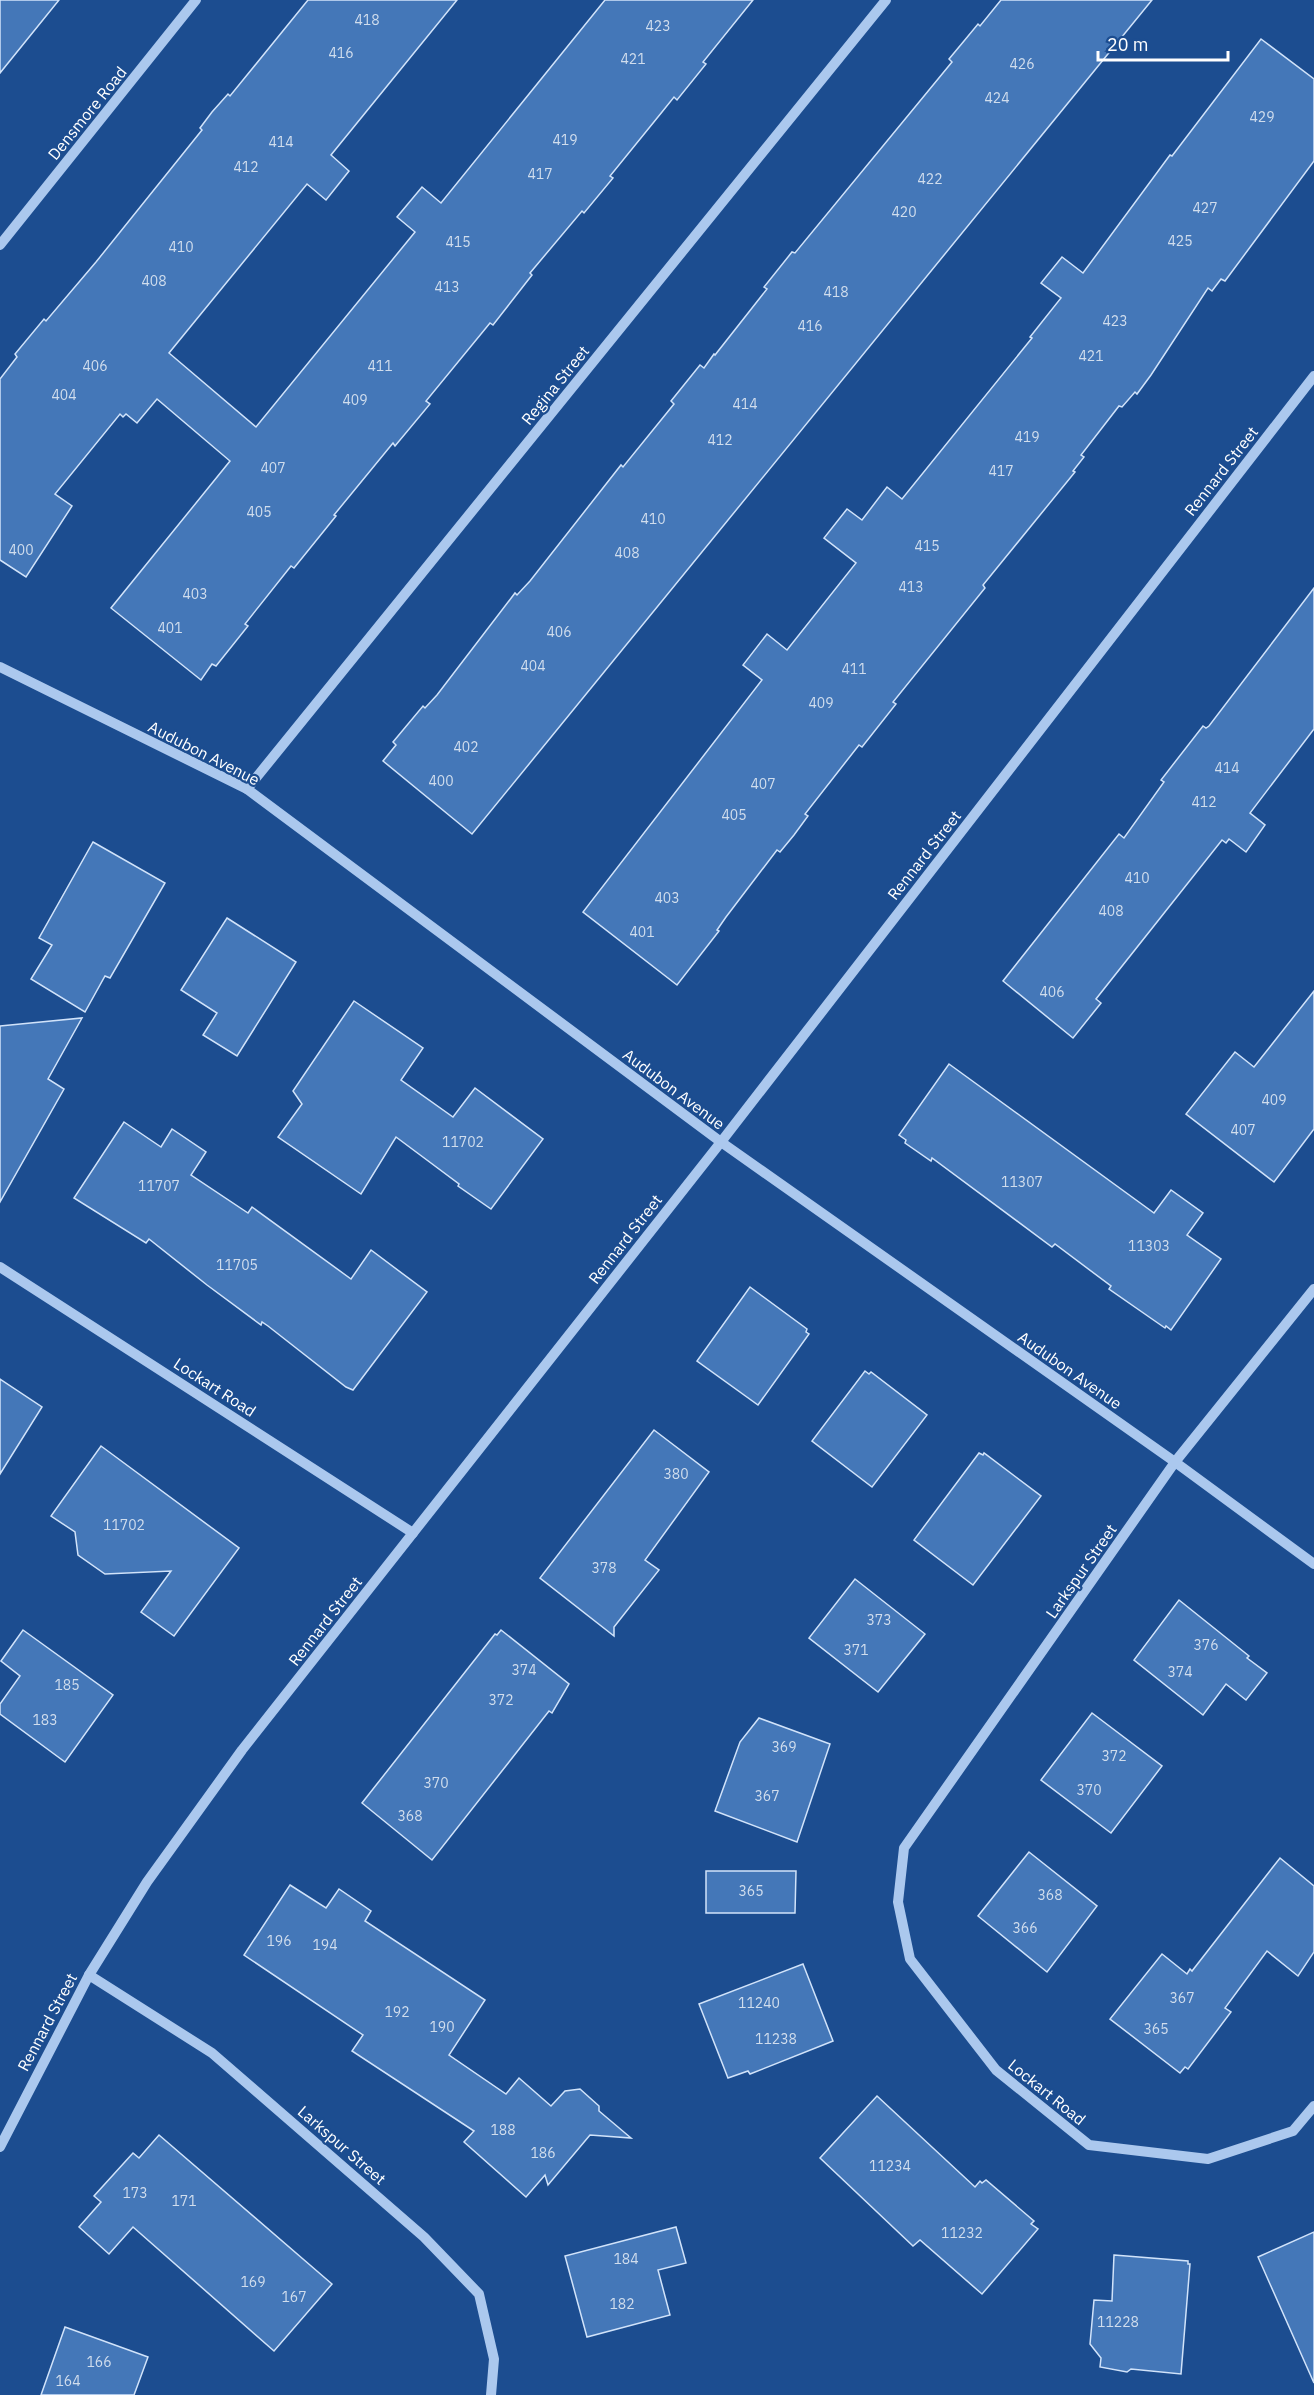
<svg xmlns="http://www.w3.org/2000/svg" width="1314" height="2395" viewBox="0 0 1314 2395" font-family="'IBM Plex Sans',sans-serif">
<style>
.building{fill:#4477b8;stroke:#d1e3fa;stroke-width:1.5}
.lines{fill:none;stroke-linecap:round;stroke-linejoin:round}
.minor{stroke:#abc8ee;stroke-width:10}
.labels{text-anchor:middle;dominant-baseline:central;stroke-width:4.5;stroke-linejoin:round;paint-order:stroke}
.number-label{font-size:14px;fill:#d0dded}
.street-label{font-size:16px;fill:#fff;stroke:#1c4d90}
</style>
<rect width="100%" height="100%" fill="#1c4d90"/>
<!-- building -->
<g class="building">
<path d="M0,0h59l-59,73z"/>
<path d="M308,0h149l-126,155 18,16 -23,29 -19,-16 -138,169 87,74 159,-195 -18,-15 25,-30 19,16 164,-203h148l-50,62 3,2 -29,36 -3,-3 -12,15 -52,64 3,2 -29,35 -2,-2 -52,62 2,2 -39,50 -3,-2 -64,78 4,3 -35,42 -2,-3 -59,72 2,1 -42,52 -3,-2 -46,58 3,2 -32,40 -4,-2 -11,16 -90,-72 119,-147 -73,-62 -20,24 -11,-9 -3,3 -3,-3 -65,80 17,12 -46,71 -26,-17v-181l17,-22 -2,-3 29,-35 2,2 50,-59 106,-132 -2,-2 12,-16 16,-18 2,2z"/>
<path d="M1001,0h151l-680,834 -89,-73 13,-16 -3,-3 30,-36 2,2 12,-13 78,-102 2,2 13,-14 91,-116 2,2 51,-63 -3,-3 29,-36 4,3 10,-14 1,1 52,-66 -3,-2 28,-35 3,1 157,-191 -3,-3 15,-18 14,-17 2,2z"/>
<path d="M1261,39l53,40v82l-89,120 -4,-2 -9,12 -4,-3 -57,87 -14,19 -2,-2 -13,15 -3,-1 -38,49 3,2 -11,14 2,1 -92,113 2,3 -92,114 3,2 -34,43 -3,-2 -54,69 3,2 -14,19 -14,17 -3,-2 -51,67 -9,13 2,1 -42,54 -94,-73 179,-232 -19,-15 24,-31 20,16 69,-87 -32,-25 23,-29 15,11 25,-33 15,12 130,-161 -2,-1 31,-39 -20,-15 21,-26 21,16 87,-118 2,1z"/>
<path d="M1314,588v141l-64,84 15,12 -19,27 -17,-13 -3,4 -4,-3 -126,159 5,4 -28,35 -70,-57 116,-147 5,4 40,-56 -3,-2 42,-54 3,2 3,-2z"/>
<path d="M93,842l72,41 -55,95 -5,-2 -20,36 -54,-33 21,-34 -13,-7z"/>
<path d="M227,918l69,44 -59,94 -34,-21 14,-22 -36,-23z"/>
<path d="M1314,991v138l-40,53 -88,-68 49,-62 19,15z"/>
<path d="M354,1001l69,47 -22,32 52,37 22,-29 68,51 -52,70 -33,-23 1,-2 -63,-47 -35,57 -83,-57 24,-33 -9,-13z"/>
<path d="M82,1018l-34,61 16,10 -64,113v-176z"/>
<path d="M949,1064l205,149 17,-23 32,23 -16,22 34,24 -50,71 -5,-4 -1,2 -56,-39 2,-3 -56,-42 -3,3 -120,-89 -1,3 -26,-18 1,-3 -7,-5z"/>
<path d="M124,1122l37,25 11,-18 34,23 -15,23 57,38 4,-6 99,72 20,-29 56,42 -74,98 -7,-3 -78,-61 -6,-4 -1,3 -54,-40 -58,-46 -3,4 -72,-45z"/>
<path d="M750,1287l57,42 -1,3 3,2 -51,71 -61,-44z"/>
<path d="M865,1371l4,3 2,-2 56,43 -55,72 -60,-46z"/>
<path d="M0,1379l42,28 -42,67z"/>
<path d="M654,1430l55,42 -64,88 14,10 -45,57v9l-74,-58z"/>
<path d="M101,1446l138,102 -65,88 -33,-24 30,-41 -66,3 -27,-19 -3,-23 -24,-16z"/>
<path d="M979,1453l4,2 1,-2 57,43 -68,89 -59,-45z"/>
<path d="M855,1579l70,55 -47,58 -69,-54z"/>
<path d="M1179,1600l70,56 -2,2 20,15 -21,27 -20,-16 -23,31 -69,-55z"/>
<path d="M23,1630l90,65 -48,67 -65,-48v-10l20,-28 -19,-15z"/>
<path d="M501,1630l68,54 -17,29 -3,-2 -117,149 -70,-57 133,-169 2,1z"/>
<path d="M1092,1713l70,53 -51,67 -70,-53z"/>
<path d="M759,1718l71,26 -33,98 -82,-31 25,-69z"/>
<path d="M1029,1852l68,54 -50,66 -69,-56z"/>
<path d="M1280,1858l34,28v66l-16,24 -31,-25 -42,57 6,4 -43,57 -3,-2 -5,6 -70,-54 52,-65 25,20 3,-5 2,2z"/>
<path d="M706,1871h90l-1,42h-89z"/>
<path d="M290,1885l36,23 13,-19 32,22 -6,10 120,79 -36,55 57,39 13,-16 32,28 14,-15 15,-2 19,17v5l32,27 -41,-3 -42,50 -3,-10 -19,22 -62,-55 10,-11 -122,-80 11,-16 -119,-80z"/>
<path d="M803,1964l30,77 -83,33 -2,-3 -20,7 -29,-74z"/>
<path d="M877,2096l98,91 5,-6 2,2 4,-3 48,41 -3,3 7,5 -56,65 -62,-54 -7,6 -93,-88z"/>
<path d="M159,2135l173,149 -58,67 -141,-124 -24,27 -30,-27 22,-25 -7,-6 39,-43 6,5z"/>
<path d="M676,2227l10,36 -28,7 12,45 -83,22 -22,-81z"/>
<path d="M1314,2232v151l-56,-126z"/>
<path d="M1114,2255l74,6v3h2l-9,110 -50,-5 -4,3 -27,-5 1,-9 -11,-14 4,-44 18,1z"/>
<path d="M65,2327l83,30 -14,38h-93z"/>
</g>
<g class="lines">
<!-- minor -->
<g class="minor">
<path d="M0,245l196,-245"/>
<path d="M0,667l247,122 474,353 454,320 139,102"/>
<path d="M247,789l639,-789"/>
<path d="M0,1267l413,266"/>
<path d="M1314,1289l-139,173 -271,386 -6,54 12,57 86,111 93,75 119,14 85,-28 21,-25"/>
<path d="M89,1975l123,78 212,184 55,57 15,65 -3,36"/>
<path d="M0,2147l89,-172 58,-93 95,-132 479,-608 593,-766"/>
</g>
</g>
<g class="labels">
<!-- number labels -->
<g class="number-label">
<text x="367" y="20">418</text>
<text x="658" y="26">423</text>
<text x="341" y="53">416</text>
<text x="633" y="59">421</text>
<text x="1022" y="64">426</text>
<text x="997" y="98">424</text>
<text x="1262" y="117">429</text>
<text x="565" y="140">419</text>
<text x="281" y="142">414</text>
<text x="246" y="167">412</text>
<text x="540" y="174">417</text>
<text x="930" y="179">422</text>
<text x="1205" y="208">427</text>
<text x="904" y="212">420</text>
<text x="1180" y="241">425</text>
<text x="458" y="242">415</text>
<text x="181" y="247">410</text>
<text x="154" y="281">408</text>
<text x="447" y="287">413</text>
<text x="836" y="292">418</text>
<text x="1115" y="321">423</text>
<text x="810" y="326">416</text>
<text x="1091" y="356">421</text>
<text x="95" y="366">406</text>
<text x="380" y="366">411</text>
<text x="64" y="395">404</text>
<text x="355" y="400">409</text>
<text x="745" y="404">414</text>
<text x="1027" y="437">419</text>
<text x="720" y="440">412</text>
<text x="273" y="468">407</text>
<text x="1001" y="471">417</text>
<text x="259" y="512">405</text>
<text x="653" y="519">410</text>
<text x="927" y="546">415</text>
<text x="21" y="550">400</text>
<text x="627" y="553">408</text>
<text x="911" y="587">413</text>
<text x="195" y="594">403</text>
<text x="170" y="628">401</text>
<text x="559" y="632">406</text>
<text x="533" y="666">404</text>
<text x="854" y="669">411</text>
<text x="821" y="703">409</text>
<text x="466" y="747">402</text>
<text x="1227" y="768">414</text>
<text x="441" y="781">400</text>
<text x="763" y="784">407</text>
<text x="1204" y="802">412</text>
<text x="734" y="815">405</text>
<text x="1137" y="878">410</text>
<text x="667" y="898">403</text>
<text x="1111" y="911">408</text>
<text x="642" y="932">401</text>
<text x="1052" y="992">406</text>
<text x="1274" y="1100">409</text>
<text x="1243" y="1130">407</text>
<text x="463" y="1142">11702</text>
<text x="1022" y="1182">11307</text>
<text x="159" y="1186">11707</text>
<text x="1149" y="1246">11303</text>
<text x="237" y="1265">11705</text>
<text x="676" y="1474">380</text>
<text x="124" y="1525">11702</text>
<text x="604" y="1568">378</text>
<text x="879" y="1620">373</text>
<text x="1206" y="1645">376</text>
<text x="856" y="1650">371</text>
<text x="524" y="1670">374</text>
<text x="1180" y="1672">374</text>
<text x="67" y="1685">185</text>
<text x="501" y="1700">372</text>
<text x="45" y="1720">183</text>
<text x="784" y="1747">369</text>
<text x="1114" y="1756">372</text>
<text x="436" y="1783">370</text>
<text x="1089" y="1790">370</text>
<text x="767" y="1796">367</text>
<text x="410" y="1816">368</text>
<text x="751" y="1891">365</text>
<text x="1050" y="1895">368</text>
<text x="1025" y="1928">366</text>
<text x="279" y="1941">196</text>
<text x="325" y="1945">194</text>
<text x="1182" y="1998">367</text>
<text x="759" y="2003">11240</text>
<text x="397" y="2012">192</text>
<text x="442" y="2027">190</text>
<text x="1156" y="2029">365</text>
<text x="776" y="2039">11238</text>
<text x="503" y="2130">188</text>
<text x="543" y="2153">186</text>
<text x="890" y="2166">11234</text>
<text x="135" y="2193">173</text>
<text x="184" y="2201">171</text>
<text x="962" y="2233">11232</text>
<text x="626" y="2259">184</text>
<text x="253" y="2282">169</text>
<text x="294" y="2297">167</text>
<text x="622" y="2304">182</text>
<text x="1118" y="2322">11228</text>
<text x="99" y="2362">166</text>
<text x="68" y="2381">164</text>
</g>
<!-- street labels -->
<g class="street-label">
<text transform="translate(87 113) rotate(-51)">Densmore Road</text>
<text transform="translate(555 385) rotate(-51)">Regina Street</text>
<text transform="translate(1221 471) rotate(-52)">Rennard Street</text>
<text transform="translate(204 753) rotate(27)">Audubon Avenue</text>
<text transform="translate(924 855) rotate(-52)">Rennard Street</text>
<text transform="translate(674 1089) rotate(37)">Audubon Avenue</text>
<text transform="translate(625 1239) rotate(-52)">Rennard Street</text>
<text transform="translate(1070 1370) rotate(35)">Audubon Avenue</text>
<text transform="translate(215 1387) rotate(33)">Lockart Road</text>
<text transform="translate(1081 1571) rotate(-55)">Larkspur Street</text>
<text transform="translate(325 1621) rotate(-52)">Rennard Street</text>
<text transform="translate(47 2022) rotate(-62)">Rennard Street</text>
<text transform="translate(1047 2092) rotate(39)">Lockart Road</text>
<text transform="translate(342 2145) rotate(41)">Larkspur Street</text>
</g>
</g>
<!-- scale -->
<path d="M1098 51v9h130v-9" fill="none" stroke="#ffffff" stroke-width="3"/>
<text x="1107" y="51" font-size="18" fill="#ffffff" stroke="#1c4d90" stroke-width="4.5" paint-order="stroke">20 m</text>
</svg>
